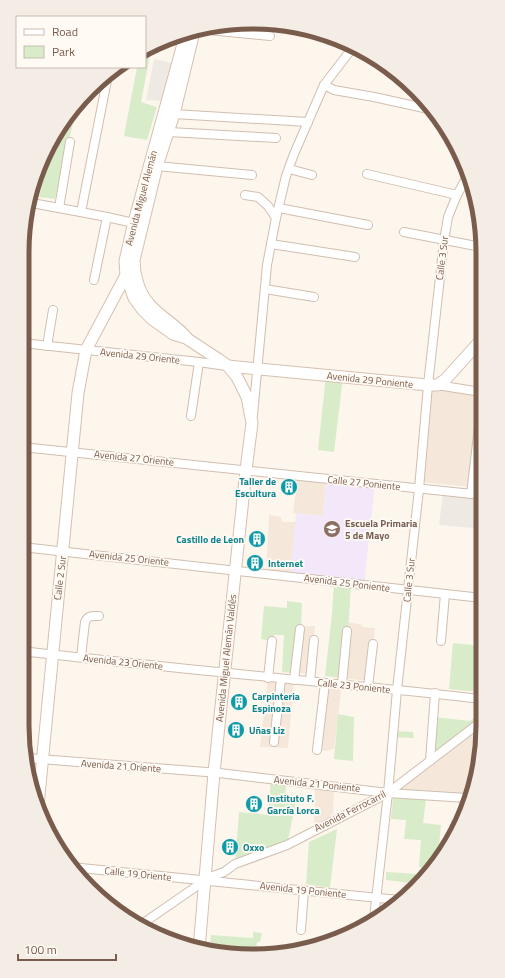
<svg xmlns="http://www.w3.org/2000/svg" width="505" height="978" viewBox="0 0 505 978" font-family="'Titillium Web',sans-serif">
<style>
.residential{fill:#f5e8da}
.industrial{fill:#efe9e4}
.education{fill:#f3e8fa}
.green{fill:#d8ecc9}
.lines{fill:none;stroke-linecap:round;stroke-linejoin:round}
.street-casing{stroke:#d1beb0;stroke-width:10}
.secondary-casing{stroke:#d6c0b0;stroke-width:13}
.street{stroke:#fff;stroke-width:8}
.secondary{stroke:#fff;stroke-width:11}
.labels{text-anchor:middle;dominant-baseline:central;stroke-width:3.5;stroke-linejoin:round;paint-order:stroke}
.street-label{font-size:10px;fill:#7a5c4d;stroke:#fffaf3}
.culture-label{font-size:10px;font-weight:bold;fill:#0d838f;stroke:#fffaf3;text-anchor:start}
.education-label{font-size:10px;font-weight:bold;fill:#785e54;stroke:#fffaf3;text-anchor:start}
.rim{fill:none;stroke:#7a5c4d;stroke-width:5}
</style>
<rect width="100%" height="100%" fill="#fdf6ec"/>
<!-- residential -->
<g class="residential">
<path d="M428,385l53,7 1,68 -7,-1 -4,28 -51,-5z"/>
<path d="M298,476l28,3 -3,37 -30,-3z"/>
<path d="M269,515l12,2 1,5h14l-6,54 -24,-3z"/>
<path d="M348,622l14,3v2l13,1 -6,53 -27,-3z"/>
<path d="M301,626h14l-4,48 -16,-1z"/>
<path d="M268,678l26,2 -6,68 -28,-1z"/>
<path d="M325,683l17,1 -8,65 -11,2 -6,-1z"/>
<path d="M482,722l1,18 -16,59 -75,-6z"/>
<path d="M315,784l19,2 -1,32 -19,11z"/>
</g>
<!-- industrial -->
<g class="industrial">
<path d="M154,59l18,4 -11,38 -15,-1z"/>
<path d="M443,492l35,3 -4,33 -35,-3z"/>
</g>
<!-- education -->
<path class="education" d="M326,479l49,5 -11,101 -74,-9 6,-63 27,3z"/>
<!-- green -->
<g class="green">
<path d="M151,50l-10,52 16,5 -10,33 -23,-4 13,-69h8v-13z"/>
<path d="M76,111l-21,88 -16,-2 12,-46 -5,-1z"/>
<path d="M326,375l17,2 -9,75 -16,-2z"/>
<path d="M334,581l17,2 -2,35 -7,60 -17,-2 7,-62z"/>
<path d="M287,601l15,2 -1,23 -6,47 -13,-1 2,-37h-10l-2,6 -11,-2 3,-33 23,2z"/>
<path d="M453,643l29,3v22l-3,24 -30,-3z"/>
<path d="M482,711v10l-52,40 3,-44 37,4z"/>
<path d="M338,714l16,3 -1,44 -19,-2z"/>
<path d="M393,731l20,1 1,6 -21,-1z"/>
<path d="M271,779l16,2 -2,14 12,2 -10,48 -52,19 4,-52 29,3z"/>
<path d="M393,797l33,3 -3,23 18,2 -2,21 4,1v4l-12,17 -12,-1 2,-27 -17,-1 2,-19 -15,-1z"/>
<path d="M337,829l-7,59 -24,-4 3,-42z"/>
<path d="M386,872l32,2v10l-32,-4z"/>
<path d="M253,932l9,1 -2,9h-3l-1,11 -46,-3 1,-15 42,3z"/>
</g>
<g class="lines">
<!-- street casing -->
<g class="street-casing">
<g id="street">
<path d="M209,30l61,6"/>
<path d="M324,85l10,5 40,7 59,13"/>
<path d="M174,114l134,8"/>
<path d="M169,132l107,6"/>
<path d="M157,166l95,9"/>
<path d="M289,169l23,6"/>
<path d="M367,174l90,21"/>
<path d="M245,195l13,2 10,9 8,12"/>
<path d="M32,203l75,14 31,7"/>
<path d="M59,208l11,-66"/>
<path d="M279,208l89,17"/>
<path d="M81,212l27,-137"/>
<path d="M404,232l77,15"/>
<path d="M22,242l5,-20"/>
<path d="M271,244l84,13"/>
<path d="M94,280l13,-63"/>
<path d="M265,289l49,8"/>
<path d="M22,343l177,19 27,4"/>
<path d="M47,346l6,-36"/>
<path d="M437,385l44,7"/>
<path d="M253,415l14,-150 9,-47 10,-42 8,-22 30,-69 30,-39"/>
<path d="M191,416l8,-54"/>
<path d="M22,447l460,48"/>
<path d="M471,494l11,-93"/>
<path d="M22,547l460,51"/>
<path d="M479,598l3,-25"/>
<path d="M441,641l4,-47"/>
<path d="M22,651c153,18 307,31 460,48"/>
<path d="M81,657l4,-35c3,-7 7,-6 14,-6"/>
<path d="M268,678l4,-37"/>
<path d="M294,680l6,-51"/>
<path d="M310,681l4,-41"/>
<path d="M342,684l5,-53"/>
<path d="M368,687l5,-43"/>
<path d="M274,742l7,-63"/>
<path d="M317,750l8,-67"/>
<path d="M27,758l192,15 169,20 79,5"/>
<path d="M430,761l5,-68"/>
<path d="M71,867l328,33"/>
<path d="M374,918l14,-125 9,-103 22,-201 9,-104 16,-144 4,-24 9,-22 11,-20"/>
<path d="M139,926l71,-49 14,-5 11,-8 52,-19 101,-52 94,-72"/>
<path d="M301,930l3,-40"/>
</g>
</g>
<!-- secondary casing -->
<g class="secondary-casing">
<g id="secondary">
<path d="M186,33l-52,189 -9,39 1,14 8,23 8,11 10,10 21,15 13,4 32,21 10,7 9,11 10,20 5,26 -6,47 -32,303 -15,176"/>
<path d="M186,337c-11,-13 -26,-20 -37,-33 -10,-11 -15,-29 -15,-44l23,-94 17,-52 20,-82"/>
<path d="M228,366l200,19h9l8,-5 36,-40"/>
<path d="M38,806l40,-413 8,-43 40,-75 8,-7"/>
</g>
</g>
<!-- street -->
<use href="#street" class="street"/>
<!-- secondary -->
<use href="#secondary" class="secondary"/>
</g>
<!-- icons -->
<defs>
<g id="building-disc" transform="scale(0.9)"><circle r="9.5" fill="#0f9aa8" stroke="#fffaf3"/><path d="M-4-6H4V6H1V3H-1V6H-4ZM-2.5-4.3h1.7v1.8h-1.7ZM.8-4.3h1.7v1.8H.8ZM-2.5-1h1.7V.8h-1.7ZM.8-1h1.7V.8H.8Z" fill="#fff"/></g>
<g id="school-disc" transform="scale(0.9)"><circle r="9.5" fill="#8d6e63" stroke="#fffaf3"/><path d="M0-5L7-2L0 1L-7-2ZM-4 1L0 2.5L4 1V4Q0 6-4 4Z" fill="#fff"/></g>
</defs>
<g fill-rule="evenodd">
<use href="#building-disc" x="289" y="487"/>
<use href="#school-disc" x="332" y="529"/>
<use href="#building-disc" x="257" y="539"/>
<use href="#building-disc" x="255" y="563"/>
<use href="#building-disc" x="239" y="702"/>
<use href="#building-disc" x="236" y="730"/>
<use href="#building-disc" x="254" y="804"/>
<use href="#building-disc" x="230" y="847"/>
</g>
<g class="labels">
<!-- street labels -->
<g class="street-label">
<text transform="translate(141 198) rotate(-75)">Avenida Miguel Alemán</text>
<text transform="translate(442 258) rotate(-83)">Calle 3 Sur</text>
<text transform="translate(140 356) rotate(6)">Avenida 29 Oriente</text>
<text transform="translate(370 380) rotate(6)">Avenida 29 Poniente</text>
<text transform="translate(134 458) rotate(6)">Avenida 27 Oriente</text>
<text transform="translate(364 483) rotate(6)">Calle 27 Poniente</text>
<text transform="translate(129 558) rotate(6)">Avenida 25 Oriente</text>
<text transform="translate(60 578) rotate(-83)">Calle 2 Sur</text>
<text transform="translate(409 580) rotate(-84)">Calle 3 Sur</text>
<text transform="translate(347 583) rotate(7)">Avenida 25 Poniente</text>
<text transform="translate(226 658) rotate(-84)">Avenida Miguel Alemán Valdés</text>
<text transform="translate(123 662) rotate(6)">Avenida 23 Oriente</text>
<text transform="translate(354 686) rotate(6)">Calle 23 Poniente</text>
<text transform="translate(121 766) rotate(4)">Avenida 21 Oriente</text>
<text transform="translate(317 784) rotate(6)">Avenida 21 Poniente</text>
<text transform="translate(350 811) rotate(-27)">Avenida Ferrocarril</text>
<text transform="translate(138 874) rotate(6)">Calle 19 Oriente</text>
<text transform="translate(303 890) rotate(6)">Avenida 19 Poniente</text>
</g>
<!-- culture labels -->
<g class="culture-label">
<text x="276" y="481" text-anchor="end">Taller de<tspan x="276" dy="12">Escultura</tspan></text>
<text x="244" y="539" text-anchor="end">Castillo de Leon</text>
<text x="268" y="563">Internet</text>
<text x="252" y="696">Carpinteria<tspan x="252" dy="12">Espinoza</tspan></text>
<text x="249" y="730">Uñas Liz</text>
<text x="267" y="798">Instituto F.<tspan x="267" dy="12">García Lorca</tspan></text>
<text x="243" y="847">Oxxo</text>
</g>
<!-- education labels -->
<g class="education-label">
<text x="345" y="523">Escuela Primaria<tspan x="345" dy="12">5 de Mayo</tspan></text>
</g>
</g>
<!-- crop -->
<path d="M0 0H505V978H0ZM252 29H253A223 223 0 0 1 476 252V726A223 223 0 0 1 253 949H252A223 223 0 0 1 29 726V252A223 223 0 0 1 252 29Z" fill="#f4ede6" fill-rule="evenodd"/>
<path class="rim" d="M252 29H253A223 223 0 0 1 476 252V726A223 223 0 0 1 253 949H252A223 223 0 0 1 29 726V252A223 223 0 0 1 252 29Z"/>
<!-- legend -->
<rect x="16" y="16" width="130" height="52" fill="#fffaf3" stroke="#cabbb1"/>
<rect x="24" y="29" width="20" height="6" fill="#ffffff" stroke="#cabbb1"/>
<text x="52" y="36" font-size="12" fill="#7a5c4d">Road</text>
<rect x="24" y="46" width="20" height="12" fill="#d8ecc9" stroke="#cabbb1"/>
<text x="52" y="56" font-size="12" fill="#7a5c4d">Park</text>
<!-- scale -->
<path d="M18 954v6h98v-6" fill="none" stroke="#7a5c4d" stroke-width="2"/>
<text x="24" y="954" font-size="12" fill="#7a5c4d" stroke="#fffaf3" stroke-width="3" paint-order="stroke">100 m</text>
</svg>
